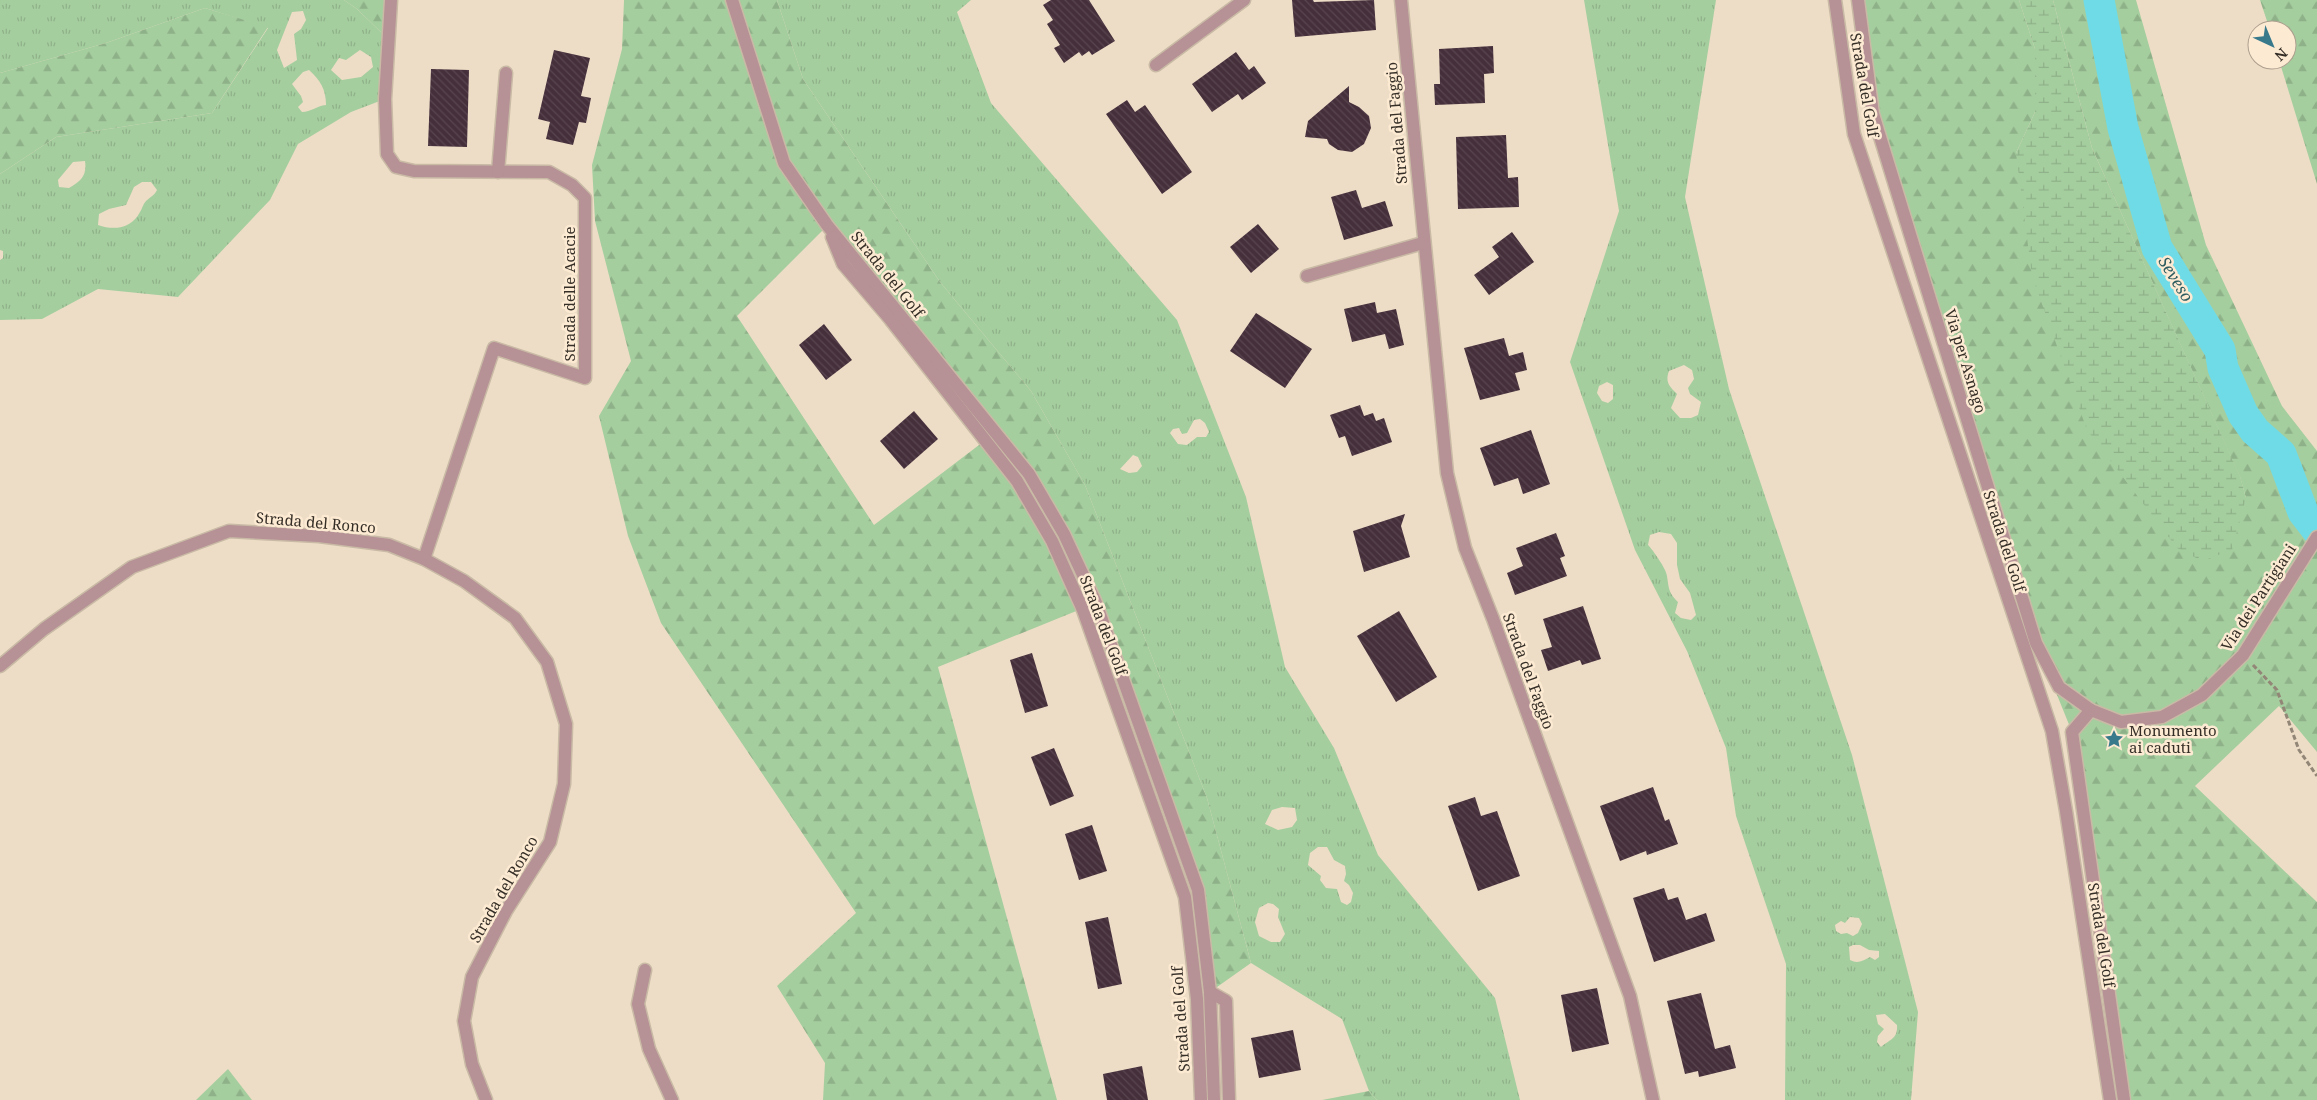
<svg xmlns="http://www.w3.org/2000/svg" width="2317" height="1100" viewBox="0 0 2317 1100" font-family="'Noto Serif',serif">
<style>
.grass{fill:url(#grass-tufts);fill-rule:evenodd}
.forest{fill:url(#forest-firs);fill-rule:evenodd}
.wetland{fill:url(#wetland-marsh)}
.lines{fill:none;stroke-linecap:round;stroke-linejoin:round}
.river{stroke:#6fdbe6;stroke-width:31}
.building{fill:url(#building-back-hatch)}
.minor-casing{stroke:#c9baa6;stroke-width:15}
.tertiary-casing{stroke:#c9baa6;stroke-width:15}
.path{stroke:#928677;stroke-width:3;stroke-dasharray:5 2.5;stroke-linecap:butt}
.minor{stroke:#b69195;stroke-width:12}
.tertiary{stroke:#b69195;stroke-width:12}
.labels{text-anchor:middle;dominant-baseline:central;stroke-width:5;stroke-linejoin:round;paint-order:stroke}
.street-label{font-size:15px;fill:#352e26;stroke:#fcead3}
.poi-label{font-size:15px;fill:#352e26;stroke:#fcead3;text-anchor:start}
.water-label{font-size:16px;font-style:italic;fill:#2c5b60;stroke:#fcead3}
</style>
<defs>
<pattern id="grass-tufts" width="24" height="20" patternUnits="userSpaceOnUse" patternTransform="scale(1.25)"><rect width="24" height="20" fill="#a5ce9f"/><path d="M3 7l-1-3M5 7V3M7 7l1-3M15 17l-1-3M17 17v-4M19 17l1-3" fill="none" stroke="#8fb189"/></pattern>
<pattern id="forest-firs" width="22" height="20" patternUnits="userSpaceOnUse" patternTransform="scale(1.25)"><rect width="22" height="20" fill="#a5ce9f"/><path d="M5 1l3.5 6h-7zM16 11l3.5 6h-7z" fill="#8fb189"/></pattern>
<pattern id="wetland-marsh" width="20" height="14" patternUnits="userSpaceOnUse" patternTransform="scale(1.25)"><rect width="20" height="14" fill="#a5ce9f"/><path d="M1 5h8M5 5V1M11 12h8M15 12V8" fill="none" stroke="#8fb189"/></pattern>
<pattern id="building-back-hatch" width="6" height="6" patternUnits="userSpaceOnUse" patternTransform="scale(1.25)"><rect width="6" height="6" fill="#452f3b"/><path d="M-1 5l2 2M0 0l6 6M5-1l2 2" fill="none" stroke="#58454f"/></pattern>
</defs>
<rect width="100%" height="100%" fill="#eeddc6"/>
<!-- grass -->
<g class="grass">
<path d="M0,0h344l13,9 30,29 -2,61 -34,13 -53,32 -28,56 -92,97 -80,-8 -56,30 -42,1v-60l3,-2v-7l-3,-1v-76l56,-37 156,-24 56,-85 -63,-20 -99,35 -106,30zM303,11l3,9 -5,9 -7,5 3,26 -13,8 -7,-18 15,-38zM360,50l11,7 2,10 -12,10 -19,3 -11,-10 8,-12 7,2zM309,70c11,10 17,19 17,35 -10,1 -15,7 -24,7l-4,-5 5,-5 -2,-6 -9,-12 11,-12zM85,161c2,15 -4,20 -16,27l-10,-1 -1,-7 15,-18zM142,182h9l6,8c-3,6 -7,7 -11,11 -3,3 -4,8 -6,11 -8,16 -25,19 -42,13l1,-11 10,-5 17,-4 8,-18z"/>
<path d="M777,0h194l-14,12 34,91 186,217 69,177 39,170 49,81 44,107 117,143 25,102h-143l-8,-9 -27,-72 -91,-56 -44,-165 -122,-313 -54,-94 -91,-109 -137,-203zM1200,419l5,4 4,9 -3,5h-9l-10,8 -9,-1 -8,-11 3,-4 6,-1 3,6 5,-1 7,-13zM1133,455l5,2 4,9 -5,6 -8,1 -9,-4zM1282,807l13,1 2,12 -5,7 -14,3 -13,-6 7,-14zM1318,847h9l7,13 11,6 1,8 -2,7 5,4 4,8 -2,9 -4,3 -6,-3 -4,-13 -11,-1 -6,-8 1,-4 -13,-11 2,-12zM1268,903l5,1 6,5 -1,8 7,17 -5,8h-9l-12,-6 -4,-14 4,-14z"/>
<path d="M1584,0h132l-31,197 44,192 123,366 66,257 -7,88h-126l1,-136 -50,-148 -10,-68 -39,-97 -52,-101 -65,-188 49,-151zM1684,365l8,5 2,9 -6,9 2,6 11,8 -3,13 -7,3h-11l-9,-10 6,-14c-8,-8 -12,-12 -8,-23zM1607,382l6,3v14l-5,4 -6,-2 -5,-8 2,-7zM1659,532l12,2 6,9v22l3,14 10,14 6,22 -5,5 -10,-2 -6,-5 3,-11c-10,-10 -9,-14 -11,-26 0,-6 -14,-26 -19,-31l2,-10zM1850,917l9,1 3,6 -4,9 -5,3 -6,-3 -6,1 -5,-3 -1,-6 6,-4 4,2zM1853,945h7l9,5 10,1v6l-4,3 -5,-3c-8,4 -12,7 -20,3l-1,-13zM1885,1014l12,11c1,14 -7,14 -16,22l-4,-5 1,-6 6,-7 -6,-5 -2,-9z"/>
</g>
<!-- forest -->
<g class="forest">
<path d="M344,0h47l-4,38 -30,-29z"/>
<path d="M624,0h153l26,79 137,203 91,109 54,94 122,313 44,165 -41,29 -12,-102 -102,-287 -158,64 119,433h-234l2,-37 -48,-77 79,-73 -195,-290 -33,-87 -29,-120 32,-55 -36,-140 -3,-56 30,-116zM827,226l169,206 -122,93 -137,-209z"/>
<path d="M1856,0h163l16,49v63l-19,41 230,345 -6,-21 -148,-329 -39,-148h83l70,245 76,161 35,45v301l-38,-46 -84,80 122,116v198h-193l-52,-368 -36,-89 -163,-529z"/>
<path d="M2260,0h57v184l-38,-124h8v-30h-17z"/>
<path d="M205,8l63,19 -56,86 -156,24 -56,37v-101l106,-30z"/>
<path d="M228,1069l24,31h-56z"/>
<path d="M1369,1091l8,9h-55z"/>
</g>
<!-- wetland -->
<path class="wetland" d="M2019,0h34l39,148 148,328 6,22 -14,52 -30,11 -25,-13 -90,-118 -55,-154 -16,-123 19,-41v-63z"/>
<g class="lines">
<!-- river -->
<path class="river" d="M2099,0l24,128 34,120 63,102 3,18 20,46 12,17 26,23 22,58 14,18"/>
</g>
<!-- building -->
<g class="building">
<path d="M1051,0h38l26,41 -23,14 -3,-4 -7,5 -3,-4 -15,11 -10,-15 6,-3 -13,-21 6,-4 -10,-15z"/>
<path d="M1292,0h21l1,2 60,-2 2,30 -81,7z"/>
<path d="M1493,46l1,27 -10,1 1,29 -50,2 -1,-21h6l-1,-35z"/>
<path d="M554,50l36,8 -9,38 10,2 -5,25 -7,-1 -6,23 -27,-6 4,-17 -12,-3z"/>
<path d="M1236,52l13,18 5,-4 12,17 -24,17 -4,-6 -26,18 -20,-28z"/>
<path d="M431,69l38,1 -2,77 -39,-1z"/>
<path d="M1349,86v16l10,5 10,9 2,12 -7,16 -12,8 -14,-2 -9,-6 -2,-5 -22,-2 3,-16z"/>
<path d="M1127,100l8,12 10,-7 47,67 -30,22 -56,-80z"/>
<path d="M1506,135l2,43 10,-1 1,30 -61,2 -2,-72z"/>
<path d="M1356,190l6,18 23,-7 8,25 -49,14 -13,-43z"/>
<path d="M1258,224l21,25 -28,24 -21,-26z"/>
<path d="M1512,232l22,30 -45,33 -15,-20 25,-18 -7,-10z"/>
<path d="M1375,302l2,11 19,-4 8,36 -15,4 -4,-15 -33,8 -8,-33z"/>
<path d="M1256,313l56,36 -27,39 -55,-37z"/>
<path d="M824,324l28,36 -26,20 -27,-35z"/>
<path d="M1504,338l5,18 14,-4 4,18 -12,3 5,17 -40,10 -16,-52z"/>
<path d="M1360,405l4,11 9,-3 3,8 8,-3 8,24 -40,14 -7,-20 -6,2 -9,-23z"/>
<path d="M914,411l24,28 -34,30 -24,-28z"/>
<path d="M1531,430l19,54 -27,10 -5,-16 -24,8 -14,-38z"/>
<path d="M1405,514l-4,12 9,31 -46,15 -11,-41z"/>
<path d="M1556,533l9,23 -5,2 7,18 -52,19 -8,-22 16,-7 -7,-18z"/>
<path d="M1583,606l18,53 -19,6 -2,-5 -32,11 -7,-21 11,-3 -9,-28z"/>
<path d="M1399,611l38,66 -41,25 -39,-66z"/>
<path d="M1032,653l16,53 -23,7 -15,-53z"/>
<path d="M1054,748l20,48 -24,10 -19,-49z"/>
<path d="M1653,787l12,34 4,-2 9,25 -31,11 -1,-4 -26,10 -20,-55z"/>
<path d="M1475,797l6,19 16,-5 23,65 -42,15 -30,-85z"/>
<path d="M1092,825l15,46 -28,9 -14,-46z"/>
<path d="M1664,888l4,12 10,-3 8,23 20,-7 9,28 -61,21 -21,-64z"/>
<path d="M1108,917l14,67 -24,5 -13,-67z"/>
<path d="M1597,988l12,56 -37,8 -11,-57z"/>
<path d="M1701,993l14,56 15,-4 6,23 -37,9 -1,-6 -13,3 -18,-73z"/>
<path d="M1293,1030l8,40 -42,8 -8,-40z"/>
<path d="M1142,1066l6,34h-41l-4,-26z"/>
</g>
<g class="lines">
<!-- minor casing -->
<g class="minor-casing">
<g id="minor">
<path d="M391,0l-6,99 2,55 9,13 18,4 135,1 23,13 13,13v180l-91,-30 -70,211"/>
<path d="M732,0l52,163 43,62 202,249 35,60 32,69 102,287 12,102 4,108"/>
<path d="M1401,0l46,473 18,75 28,71 137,377 23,104"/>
<path d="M1835,0l19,134 198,597 14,80 44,289"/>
<path d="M1156,65l88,-65"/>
<path d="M498,172l8,-99"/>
<path d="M832,237l11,27 47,55 127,162 35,60 31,69 102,287 12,102 4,101"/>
<path d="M1307,276l116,-33"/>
<path d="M0,666l44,-37 88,-62 97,-36 90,5 70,9 35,14 40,22 51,37 32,44 19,62 -2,60 -14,58 -44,69 -34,66 -8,44 8,43 14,36"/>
<path d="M2091,710l-19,22 52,368"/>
<path d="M645,970l-7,34 11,45 23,51"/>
<path d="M1210,992l16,9 3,99"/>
</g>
</g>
<!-- tertiary casing -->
<g class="tertiary-casing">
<path id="tertiary" d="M1858,0l15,114 163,529 23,44 32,23 30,12 41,-5 40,-22 41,-40 74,-118"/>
</g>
<!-- path -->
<path class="path" d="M2253,665l24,25 22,60 18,26"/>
<!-- minor -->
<use href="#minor" class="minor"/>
<!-- tertiary -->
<use href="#tertiary" class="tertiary"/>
</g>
<!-- icons -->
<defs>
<g id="sight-bare" transform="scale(1.5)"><path d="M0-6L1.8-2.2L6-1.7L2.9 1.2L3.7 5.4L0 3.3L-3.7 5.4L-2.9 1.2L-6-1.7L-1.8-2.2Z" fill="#387a8c" stroke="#fcead3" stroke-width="2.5" paint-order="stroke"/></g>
</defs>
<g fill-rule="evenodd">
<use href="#sight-bare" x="2114" y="739"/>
</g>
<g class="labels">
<!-- street labels -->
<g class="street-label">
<text transform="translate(1865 85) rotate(80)">Strada del Golf</text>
<text transform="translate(1396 123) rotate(-95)">Strada del Faggio</text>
<text transform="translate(888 274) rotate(51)">Strada del Golf</text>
<text transform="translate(569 294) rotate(-90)">Strada delle Acacie</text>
<text transform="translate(1966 361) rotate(73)">Via per Asnago</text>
<text transform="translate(316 522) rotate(5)">Strada del Ronco</text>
<text transform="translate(2005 541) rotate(72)">Strada del Golf</text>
<text transform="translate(2258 597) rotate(-57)">Via dei Partigiani</text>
<text transform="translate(1104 625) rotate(69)">Strada del Golf</text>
<text transform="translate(1529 671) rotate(70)">Strada del Faggio</text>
<text transform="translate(503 889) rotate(-60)">Strada del Ronco</text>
<text transform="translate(2102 935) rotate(81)">Strada del Golf</text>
<text transform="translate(1180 1019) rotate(-94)">Strada del Golf</text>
</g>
<!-- poi labels -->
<g class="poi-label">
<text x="2129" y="730">Monumento<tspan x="2129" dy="17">ai caduti</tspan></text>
</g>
<!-- water labels -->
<g class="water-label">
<text transform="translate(2176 279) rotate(58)">Seveso</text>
</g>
</g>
<!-- north arrow -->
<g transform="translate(2272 45) rotate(136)"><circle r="24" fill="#fcead3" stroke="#ac9f8e"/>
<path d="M0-4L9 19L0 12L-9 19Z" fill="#387a8c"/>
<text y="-8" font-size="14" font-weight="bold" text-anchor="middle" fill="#352e26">N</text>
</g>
</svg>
